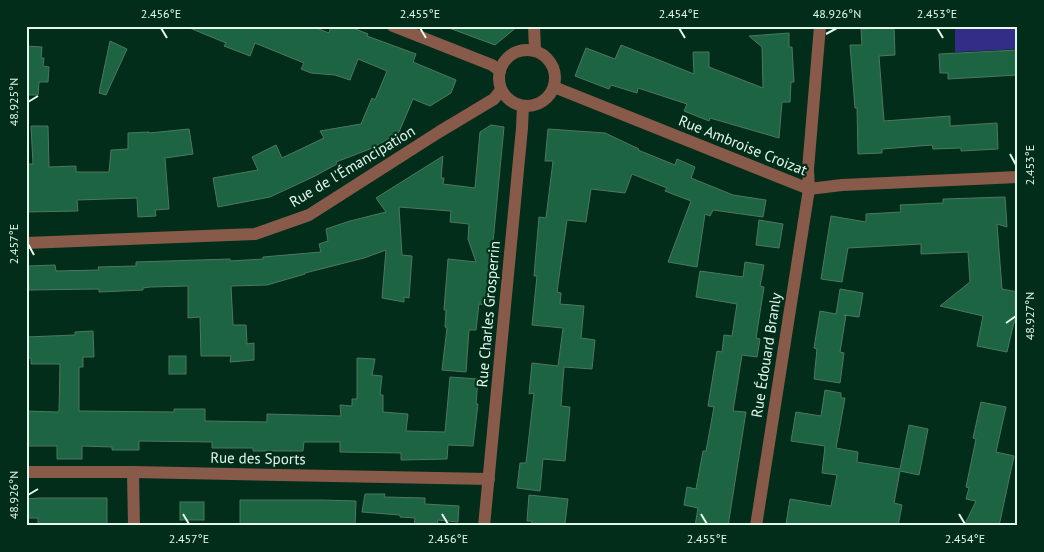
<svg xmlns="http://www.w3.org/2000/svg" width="1044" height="552" viewBox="0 0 1044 552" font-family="'PT Sans',sans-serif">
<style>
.green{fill:#332d88}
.building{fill:#1d6443;stroke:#4e7760}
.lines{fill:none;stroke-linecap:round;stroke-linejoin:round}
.minor{stroke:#885a4a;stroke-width:12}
.ticks{fill:none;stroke:#e3f9eb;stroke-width:2}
.labels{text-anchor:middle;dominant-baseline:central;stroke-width:4.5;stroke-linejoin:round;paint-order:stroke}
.street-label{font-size:15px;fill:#e3f9eb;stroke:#022d1a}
.neatline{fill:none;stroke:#e3f9eb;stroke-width:2}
.ticks-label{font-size:12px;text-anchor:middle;fill:#e3f9eb}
</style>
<rect width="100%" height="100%" fill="#022d1a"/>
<!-- green -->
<path class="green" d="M955,26h63v23l-63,3z"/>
<!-- building -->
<g class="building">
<path d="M185,26h126l18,7 2,-7h17l20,8 -1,2 49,18 -3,8 43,18 -5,13 -21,13 -17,-7 -14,33 -24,15 -39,15 1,2 -22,12 -45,21 -52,10 -5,-29 45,-8 -6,-13 24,-12 6,13 42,-20 -4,-7 41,-7 11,-26 3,2 12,-29 -29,-12 -8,21 -15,-5 -24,-2 -10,-4 3,-6 -49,-20 -5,13 -26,-10 2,-3z"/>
<path d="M449,26h69l-23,19 -46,-17z"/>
<path d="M894,27l1,28 -16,1 5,65 66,-5v10l47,-3 1,26 -37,2v-3l-28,1 -1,-4 -50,4v4l-24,1 -1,-46h-2l-5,-63h12l-1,-16z"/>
<path d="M789,33v14h3l2,35h-3l-1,20h-8l-3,36 -69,-20 -1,3 -25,-10 3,-7 -49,-16 -1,5 -26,-8 -2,4 -34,-13 11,-28 29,11 6,-14 73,29 -1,-22h16v15l54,21 -1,-41 -13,-11z"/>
<path d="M110,41l17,8 -21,46 -7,-2z"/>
<path d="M26,46l16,1 -1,11h3l-1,8 6,1 -1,15h-9l-1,13h-12z"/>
<path d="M1018,50v25l-70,4v-6h-8l-1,-19z"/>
<path d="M491,125l13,2 -17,178 -8,-1 -3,26h-7l-3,42 -24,-2 5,-42 -2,-1 1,-17h-2l4,-51 28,3 -8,-23 1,-15 -19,-2 1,-11 -52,-4 3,48 10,1 -3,42 -5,-1v5l-22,-4 4,-48 -22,8 -59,15v1l-38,11 -36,1 2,39h13l1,19 7,-1v17l-24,2 1,-6h-30l-1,-39 -12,1v-32l-38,1 -7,1v2l-44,2v-3l-70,1 -1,-24 27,-1 1,6 43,-1 -1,-3 38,-1v-4l94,-3v2l33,-2v-2l58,-5 -2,-8 9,-3 -2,-12 24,-8 36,-9 -10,-14 67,-42 -2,22h3l-1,6 32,4 5,-56z"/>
<path d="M31,126h17l1,41 27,-1v6h33l2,-22 17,-1v-16l21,-1v1l40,-4 4,25 -28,4 4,51 -14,1 1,6 -18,1 -1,-19 -60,2 1,11 -52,1v-48h7z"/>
<path d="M548,129l57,4 34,16 -1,1 37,15 2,-6 18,8 -4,11 42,17 33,5 -3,17 -50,-7 -3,6 -5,-2 -8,53 -29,-5 23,-61 -26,-10 2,-3 -35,-14 -7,19 -34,-4 -5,33 -19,-2 -10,72 4,1 -1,11 24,2 -3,32 14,2 -3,29 -28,-2 -3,39 9,1 -5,54 -22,-2 -3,32 -23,-3 3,-25h6l8,-70 -5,1 3,-31 26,3 5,-38 -31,-3 5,-49h-3l5,-59 7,1 7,-57h-8z"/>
<path d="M1005,197l2,30 -10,-3 5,65 16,3v31l-4,-1 -7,30 -30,-6 6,-30 -43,-10 30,-24 -2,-30 -47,2v-10l-73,4 -6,34 -21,-3 10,-63 35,6v-8l35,-2 -1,-7 43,-2v-4z"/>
<path d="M759,220l24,4 -4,24 -23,-3z"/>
<path d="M745,262l19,3 -4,21 4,1 -8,51 4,1 -3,18 -15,-2 -9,56 13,1 -18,114h-33l3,-18 -14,-3 3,-18 9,2 7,-38h3l8,-44 -6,-1 9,-55 5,1 2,-17 8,1 5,-32 -41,-7 4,-26 43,6z"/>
<path d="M840,289l23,4 -4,24 -15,-2h2l-6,37 4,1 -4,30 -26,-4 3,-30 -3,-1 6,-37 16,3z"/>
<path d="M93,331l1,26h-11v10h-4v44l95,1v-3h31v12l62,1v-8l74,2 -1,-11 12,1v-7h5v-41l18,1 -3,16 10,1 -2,19h3v17l25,2 -2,17 39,1 5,-55 28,2 -2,25h2l-5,42 -25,-1 -1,14 -46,1v-7l-61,-1v-10h-36l-1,9h-50v-3h-41v-6l-73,-1v9h-27v-3l-30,-1v13h-25v-13h-31v-35l31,1 2,-1 1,-47h-29v-6h-5v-21l49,-2v-3z"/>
<rect x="169" y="356" width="17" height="18"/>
<path d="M825,390l16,3v5h4l-9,50 22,4 -1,10 43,7 9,-44 19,4 -9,46 -19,-4 -6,32 8,2 -4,21 -112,-2 4,-25 41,7 6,-31 -15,-2 3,-27 -34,-5 5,-29 25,4z"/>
<path d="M981,402l25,5 -10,45 18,4 -15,70h-35l12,-25 -10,-2 3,-11 -3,-1 10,-48 -3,-1z"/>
<path d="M365,494h20l-1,3 41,1v6l34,2 -1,16 -20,-2 -1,6h-23l1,-8 -15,-1v-2l-38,-3z"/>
<path d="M529,495l39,4 -3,24 -5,1 -1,2h-28l1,-5h-5z"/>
<path d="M39,498h68v28h-63v-2h-6v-6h-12v-19z"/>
<path d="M240,500h82l34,1 -1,25h-115z"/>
<rect x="180" y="502" width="24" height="18"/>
</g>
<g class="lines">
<!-- minor -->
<g class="minor">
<path d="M393,26l99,39 8,6"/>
<path d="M534,26l1,24"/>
<circle cx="527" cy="78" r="28"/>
<path d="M554,87l255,102 33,-4 176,-8"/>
<path d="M26,243l229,-9 54,-19 130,-83 55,-33 7,-9"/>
<path d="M26,472h107l356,7"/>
<path d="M133,472l1,54"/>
<path d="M484,526l38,-398 1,-22"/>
<path d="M756,526l53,-337 -1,-20 12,-143"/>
</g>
</g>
<!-- ticks -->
<path class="ticks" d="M161,28l6,10M420,28l6,10M679,28l6,10M937,28l6,10M826,34l11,-6M28,102l10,-6M1010,154l6,11M28,244l6,11M1006,323l10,-7M28,495l10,-6M183,514l6,10M442,514l6,10M701,514l6,10M959,514l6,10"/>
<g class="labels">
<!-- street labels -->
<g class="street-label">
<text transform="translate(743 145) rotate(22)">Rue Ambroise Croizat</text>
<text transform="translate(352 166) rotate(-31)">Rue de l'Émancipation</text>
<text transform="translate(488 314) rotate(-85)">Rue Charles Grosperrin</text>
<text transform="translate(766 355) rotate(-81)">Rue Édouard Branly</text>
<text transform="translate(258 458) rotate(1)">Rue des Sports</text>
</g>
</g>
<!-- border -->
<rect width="1044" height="552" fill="none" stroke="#022d1a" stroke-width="55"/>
<rect x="28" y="28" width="988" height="496" class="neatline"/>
<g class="ticks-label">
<text x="161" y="18">2.456°E</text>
<text x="420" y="18">2.455°E</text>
<text x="679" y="18">2.454°E</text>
<text x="837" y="18">48.926°N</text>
<text x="937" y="18">2.453°E</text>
<text transform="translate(14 102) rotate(-90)" y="4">48.925°N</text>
<text transform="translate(1030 165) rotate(-90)" y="4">2.453°E</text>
<text transform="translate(14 244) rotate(-90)" y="4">2.457°E</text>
<text transform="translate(1030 316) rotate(-90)" y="4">48.927°N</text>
<text transform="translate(14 495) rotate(-90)" y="4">48.926°N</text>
<text x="189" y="543">2.457°E</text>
<text x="448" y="543">2.456°E</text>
<text x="707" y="543">2.455°E</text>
<text x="965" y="543">2.454°E</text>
</g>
</svg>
